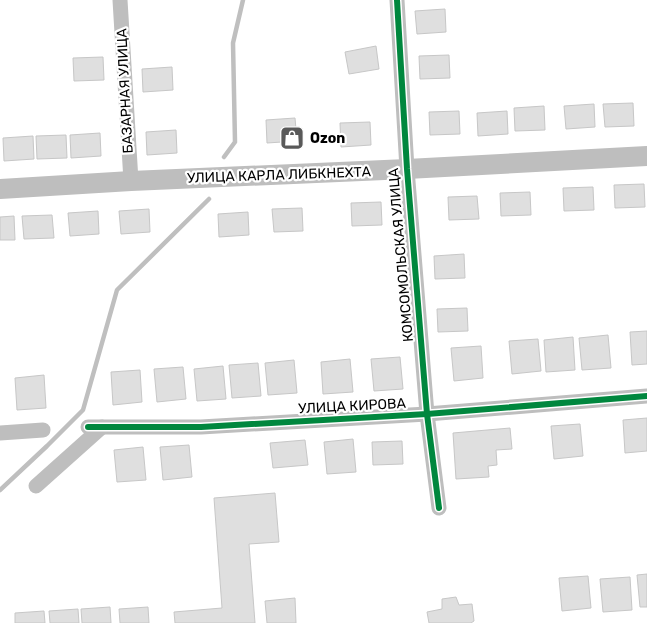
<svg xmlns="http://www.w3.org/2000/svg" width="647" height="623" viewBox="0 0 647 623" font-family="Rubik,sans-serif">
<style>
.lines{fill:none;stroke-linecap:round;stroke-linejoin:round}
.stream{stroke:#bfbfbf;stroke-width:4.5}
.building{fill:#dfdfdf;stroke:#c7c7c7}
.minor{stroke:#bebebe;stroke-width:15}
.major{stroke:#bebebe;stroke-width:20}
.cycleway-casing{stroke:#fff;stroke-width:9}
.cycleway{stroke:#00873e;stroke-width:6}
.labels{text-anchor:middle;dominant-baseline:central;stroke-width:4.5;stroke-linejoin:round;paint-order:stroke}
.street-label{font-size:14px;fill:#000;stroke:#fff}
.poi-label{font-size:14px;font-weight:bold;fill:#000;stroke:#fff;text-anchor:start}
</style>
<rect width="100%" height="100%" fill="#fff"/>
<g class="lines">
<!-- stream -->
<g class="stream">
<path d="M224,157l11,-15 -2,-99 10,-43"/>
<path d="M0,490l47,-44 36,-36 34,-120 92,-91"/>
</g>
</g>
<!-- building -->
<g class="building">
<path d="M445,9l1,23 -29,2 -2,-23z"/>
<path d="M376,46l3,23 -30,5 -4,-22z"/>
<path d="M449,55l1,23 -30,1 -1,-23z"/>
<path d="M103,57l1,23 -30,1 -1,-23z"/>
<path d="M172,67l1,23 -30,2 -1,-23z"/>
<path d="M633,103l1,23 -29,1 -2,-23z"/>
<path d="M594,104l1,23 -29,2 -2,-23z"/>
<path d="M544,106l1,24 -30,1 -1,-23z"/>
<path d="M459,111l1,23 -30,1 -1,-23z"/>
<path d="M507,111l1,23 -30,2 -1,-23z"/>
<path d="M295,118l2,23 -30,2 -1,-23z"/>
<path d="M370,122l1,23 -30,2 -1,-24z"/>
<path d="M176,130l1,23 -30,2 -1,-23z"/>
<path d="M100,133l1,23 -30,2 -1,-23z"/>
<path d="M66,135l1,23 -30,1 -1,-23z"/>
<path d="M33,136l1,23 -30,2 -1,-23z"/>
<path d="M644,184l1,23 -30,1 -1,-23z"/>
<path d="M593,187l1,23 -30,1 -1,-23z"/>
<path d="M530,192l1,23 -30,1 -1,-23z"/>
<path d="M477,196l2,23 -30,1 -1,-23z"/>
<path d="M381,202l1,23 -30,1 -1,-23z"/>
<path d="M302,208l1,23 -29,1 -2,-23z"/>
<path d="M149,209l1,23 -29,2 -2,-23z"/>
<path d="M98,211l1,23 -29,2 -2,-23z"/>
<path d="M248,212l1,23 -30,2 -1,-23z"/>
<path d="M52,215l2,23 -30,1 -2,-23z"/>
<path d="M14,216l1,24h-15v-23z"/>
<path d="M464,254l1,24 -30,1 -1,-23z"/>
<path d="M467,308l1,23 -30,1 -1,-23z"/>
<path d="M647,331v33l-15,1 -2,-33z"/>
<path d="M608,335l3,33 -29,2 -3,-32z"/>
<path d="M573,337l2,33 -29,2 -2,-32z"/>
<path d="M538,339l3,32 -29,3 -3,-33z"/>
<path d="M481,346l2,32 -29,3 -3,-33z"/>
<path d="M400,357l3,32 -29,2 -3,-32z"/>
<path d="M350,359l3,33 -30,2 -2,-32z"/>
<path d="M294,360l3,33 -29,2 -3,-32z"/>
<path d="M258,363l3,33 -29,2 -3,-33z"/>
<path d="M223,366l3,33 -29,2 -3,-32z"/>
<path d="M183,367l3,32 -29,3 -3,-33z"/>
<path d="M140,370l2,32 -29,3 -2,-33z"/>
<path d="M44,375l2,33 -29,2 -2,-32z"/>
<path d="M647,418v33l-22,2 -2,-33z"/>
<path d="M580,424l3,32 -29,3 -3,-33z"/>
<path d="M510,428l2,21 -16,1 1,15 -9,1 1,11 -33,2 -3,-46z"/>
<path d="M353,439l3,33 -29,2 -3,-32z"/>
<path d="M305,440l3,25 -35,3 -3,-25z"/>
<path d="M402,441l1,23 -30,1 -1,-23z"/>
<path d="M189,445l3,32 -29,3 -3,-33z"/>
<path d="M143,447l3,33 -29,2 -3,-32z"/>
<path d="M275,493l4,49 -30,2 6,79h-80l-1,-11 48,-4 -8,-110z"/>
<path d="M647,574v33h-7l-3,-32z"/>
<path d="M588,576l3,32 -29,3 -3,-33z"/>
<path d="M630,577l2,33 -29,2 -3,-33z"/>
<path d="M456,597l3,8 13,-1 2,17 -3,2h-42l-2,-11 15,-3v-10z"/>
<path d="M295,598l1,25h-29l-2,-22z"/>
<path d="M110,607l1,16h-29l-1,-14z"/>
<path d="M148,607l1,16h-29l-1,-14z"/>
<path d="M78,609l1,14h-29l-1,-12z"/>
<path d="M44,611l1,12h-30v-10z"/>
</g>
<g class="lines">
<!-- minor -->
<g class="minor">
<path d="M120,0l11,181"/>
<path d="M397,0l10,169 20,245 12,94"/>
<path d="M88,427h113l226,-13 220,-18"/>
<path d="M0,433l43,-3"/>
<path d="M36,486l66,-59"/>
</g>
<!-- major -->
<path class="major" d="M0,189l131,-8 276,-12 240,-13"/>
<!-- cycleway casing -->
<g class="cycleway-casing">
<g id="cycleway">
<path d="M397,0l10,169 20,245 12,94"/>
<path d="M88,427h113l226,-13 220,-18"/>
</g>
</g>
<!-- cycleway -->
<use href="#cycleway" class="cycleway"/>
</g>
<!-- icons -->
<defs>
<g id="shop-square" transform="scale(1.25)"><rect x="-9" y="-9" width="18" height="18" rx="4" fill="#595959" stroke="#fff"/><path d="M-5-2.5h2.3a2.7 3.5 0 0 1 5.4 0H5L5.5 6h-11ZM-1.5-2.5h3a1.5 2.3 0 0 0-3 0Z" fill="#fff"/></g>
</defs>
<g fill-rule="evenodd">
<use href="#shop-square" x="292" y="138"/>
</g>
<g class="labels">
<!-- street labels -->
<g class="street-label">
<text transform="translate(125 91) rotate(-93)">БАЗАРНАЯ УЛИЦА</text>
<text transform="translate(279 175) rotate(-2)">УЛИЦА КАРЛА ЛИБКНЕХТА</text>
<text transform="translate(401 255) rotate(-95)">КОМСОМОЛЬСКАЯ УЛИЦА</text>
<text transform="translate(352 406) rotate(-3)">УЛИЦА КИРОВА</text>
</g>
<!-- poi labels -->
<g class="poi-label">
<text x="310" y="138">Ozon</text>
</g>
</g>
</svg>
